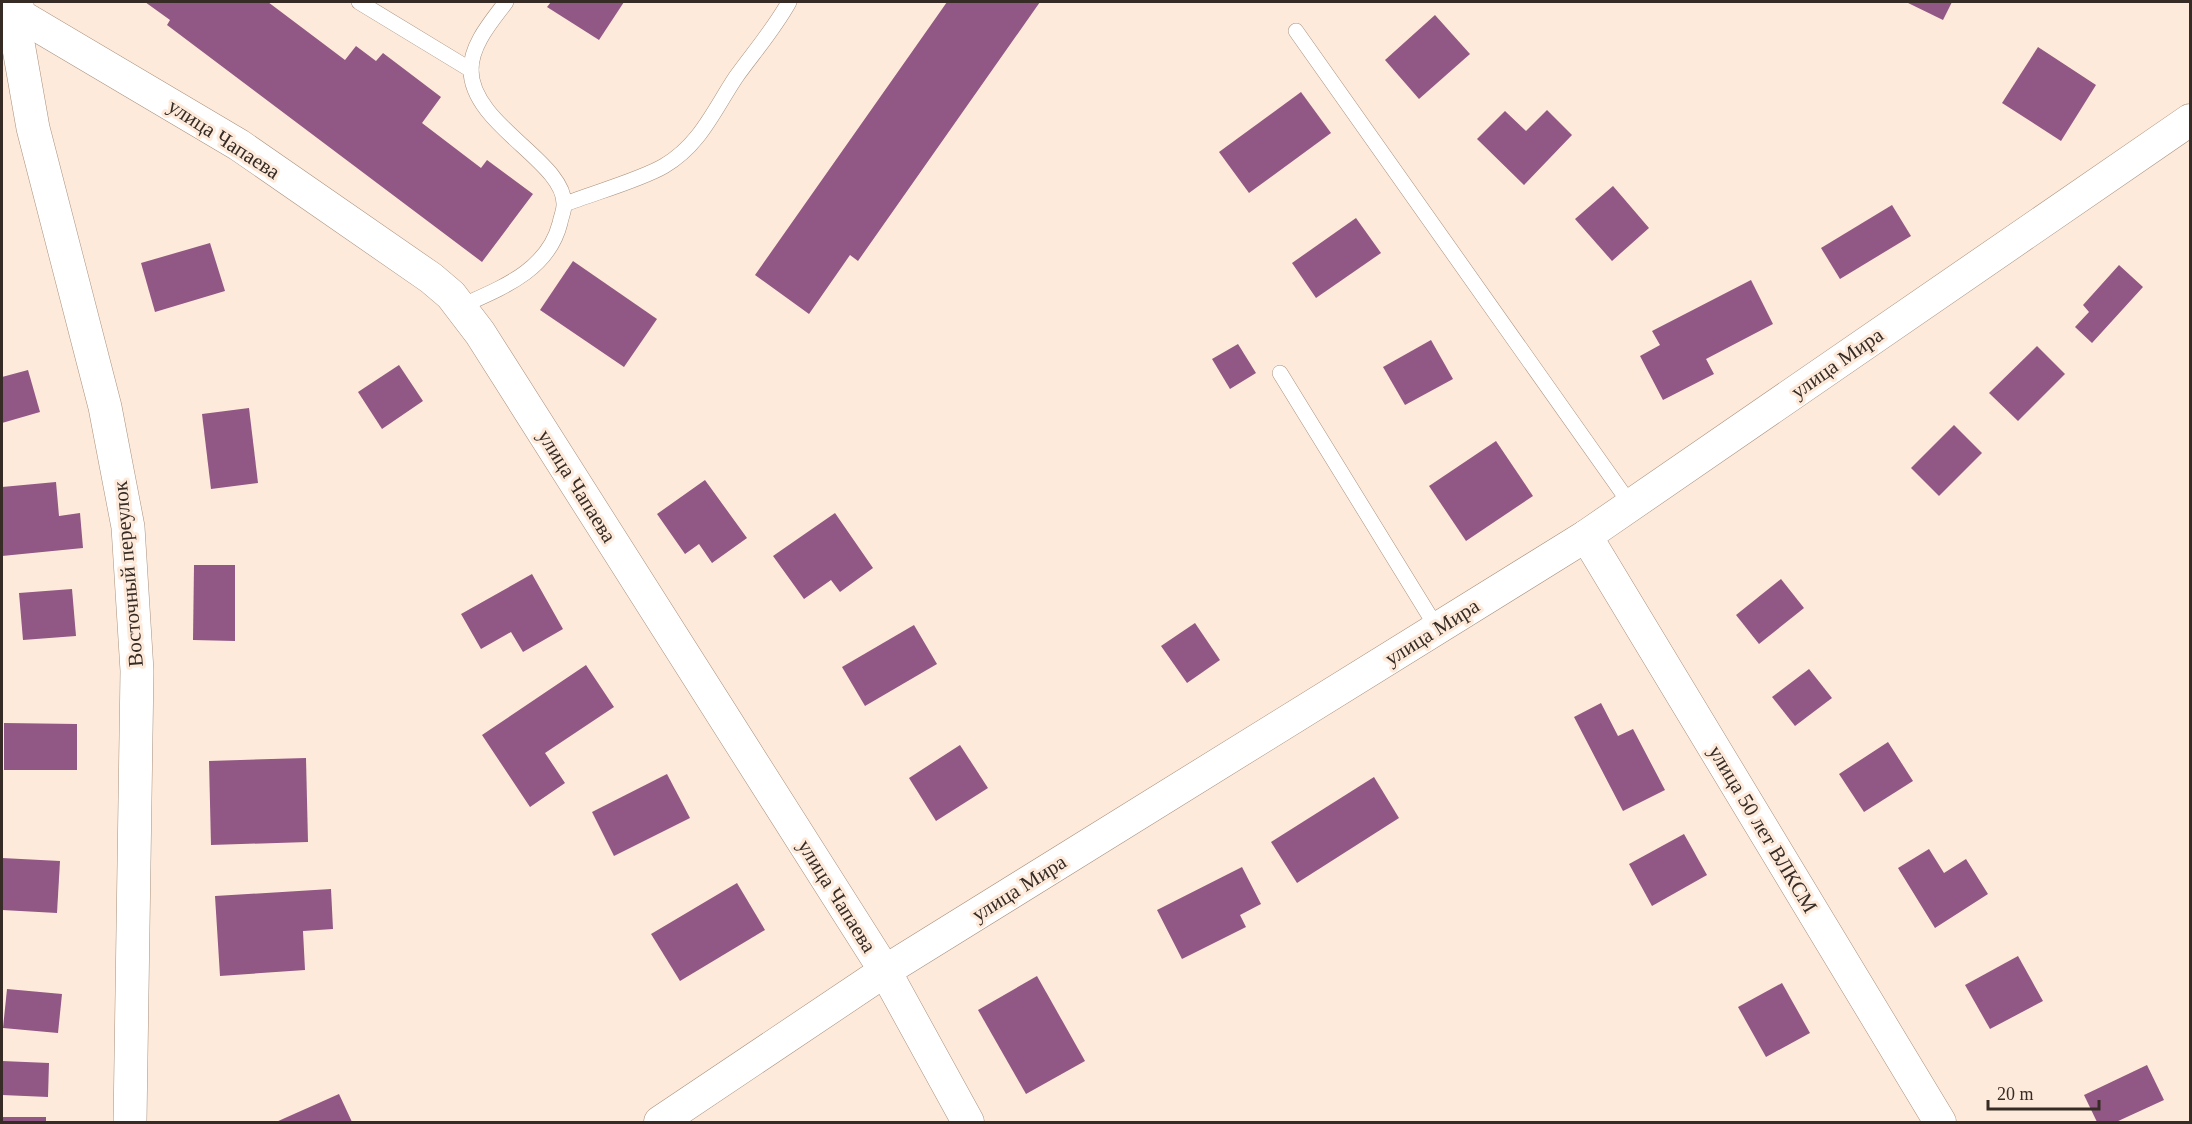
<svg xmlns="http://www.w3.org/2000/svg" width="2192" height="1124" viewBox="0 0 2192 1124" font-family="'Times New Roman',serif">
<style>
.building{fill:#915885}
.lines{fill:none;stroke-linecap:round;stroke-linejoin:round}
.service-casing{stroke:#a8917f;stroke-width:16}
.minor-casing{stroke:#a8917f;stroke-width:33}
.tertiary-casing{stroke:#a8917f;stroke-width:34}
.service{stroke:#fff;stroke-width:15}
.minor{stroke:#fff;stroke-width:32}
.tertiary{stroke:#fff;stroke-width:33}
.labels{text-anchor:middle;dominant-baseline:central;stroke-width:6;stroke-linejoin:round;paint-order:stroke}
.street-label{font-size:21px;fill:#362c25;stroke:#feeada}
</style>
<rect width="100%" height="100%" fill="#feeada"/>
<!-- building -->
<g class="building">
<path d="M145,2h123l77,58 11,-14 20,15 7,-8 58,44 -19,26 59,45 6,-8 46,34 -51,68 -315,-237 3,-5z"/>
<path d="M551,2h73l-25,38 -52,-33z"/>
<path d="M947,2h93l-182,259 -8,-6 -41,59 -54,-39z"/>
<path d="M1906,2h46l-9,18z"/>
<path d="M1435,15l35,39 -51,45 -34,-39z"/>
<path d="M2038,47l58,38 -35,56 -59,-38z"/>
<path d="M1301,92l30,41 -82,60 -30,-41z"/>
<path d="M1547,110l25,25 -48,50 -47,-46 28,-28 21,20z"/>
<path d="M1613,186l36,42 -37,33 -37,-42z"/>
<path d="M1892,205l19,31 -71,43 -19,-31z"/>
<path d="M1356,218l25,35 -65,45 -24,-35z"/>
<path d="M210,243l15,48 -70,21 -14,-49z"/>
<path d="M573,261l84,58 -33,48 -84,-57z"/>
<path d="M2119,265l24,22 -51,56 -17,-16 14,-15 -6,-7z"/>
<path d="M1751,280l22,44 -67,35 8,15 -51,26 -23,-44 20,-11 -8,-14z"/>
<path d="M1431,340l22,39 -48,26 -22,-38z"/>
<path d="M1238,344l18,29 -26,16 -18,-30z"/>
<path d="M2037,346l28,28 -47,47 -29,-28z"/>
<path d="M399,365l24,36 -41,28 -24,-37z"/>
<path d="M28,370l12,42 -38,11v-46z"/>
<path d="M249,408l9,75 -47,6 -9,-75z"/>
<path d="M1954,425l28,28 -43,43 -28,-28z"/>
<path d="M1496,441l37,55 -67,45 -37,-55z"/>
<path d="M705,480l42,58 -35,25 -13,-19 -14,10 -28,-40z"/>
<path d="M56,482l3,34 21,-3 3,35 -81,8v-69z"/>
<path d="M835,513l38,55 -33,24 -9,-12 -27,19 -31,-43z"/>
<path d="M194,565h41v76l-42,-1z"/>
<path d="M532,574l31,55 -40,23 -12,-20 -30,17 -20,-35z"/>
<path d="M1781,579l23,29 -45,36 -23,-29z"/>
<path d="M72,589l4,47 -53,4 -4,-47z"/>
<path d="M1195,623l25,37 -33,23 -26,-37z"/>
<path d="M914,625l23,39 -72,42 -23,-39z"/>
<path d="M586,665l28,42 -69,46 20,30 -35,24 -48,-72z"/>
<path d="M1809,669l23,29 -37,28 -23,-29z"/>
<path d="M1601,703l17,33 15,-7 32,61 -42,21 -49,-94z"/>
<path d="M4,723l73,1v46h-73z"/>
<path d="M1888,742l25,39 -49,31 -25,-38z"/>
<path d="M960,745l28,43 -52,33 -27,-43z"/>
<path d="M306,758l2,84 -97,3 -2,-84z"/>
<path d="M667,774l23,44 -76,38 -22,-44z"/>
<path d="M1374,777l25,41 -102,65 -26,-41z"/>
<path d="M1684,834l23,41 -55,31 -23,-42z"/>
<path d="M1929,849l15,24 22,-14 22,35 -53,34 -37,-60z"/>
<path d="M2,858l58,3 -3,52 -55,-3z"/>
<path d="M1242,867l19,37 -21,11 6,12 -64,32 -25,-49z"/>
<path d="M737,883l28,47 -85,51 -29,-47z"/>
<path d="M331,889l2,40 -30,2 2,39 -85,6 -5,-80z"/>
<path d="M2018,956l25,45 -53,28 -25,-44z"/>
<path d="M1037,976l48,85 -59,33 -48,-84z"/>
<path d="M1782,983l28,50 -44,24 -28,-50z"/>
<path d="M7,989l55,5 -4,39 -55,-5z"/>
<path d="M2,1061l47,2 -1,34 -46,-2z"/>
<path d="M2147,1065l17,35 -48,22h-19l-13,-27z"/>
<path d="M339,1094l13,28h-76z"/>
<rect x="2" y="1117" width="44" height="5"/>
</g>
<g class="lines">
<!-- service casing -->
<g class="service-casing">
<g id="service">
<path d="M359,2l112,68"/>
<path d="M1296,31l335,474"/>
<path d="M565,204c28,-11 75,-24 99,-38 36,-21 50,-56 72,-89 18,-25 38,-48 53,-75"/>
<path d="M459,307c42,-19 89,-36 101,-84 1,-6 4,-12 4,-18 2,-43 -93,-80 -93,-135 0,-26 21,-49 35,-68"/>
<path d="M1280,373l157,255"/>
</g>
</g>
<!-- minor casing -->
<g class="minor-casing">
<g id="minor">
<path d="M16,13l223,132 192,133 20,17 29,38 405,638 83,151"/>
<path d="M1586,536l354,586"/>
<path d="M660,1122l225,-151 701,-435 604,-416"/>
</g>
</g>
<!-- tertiary casing -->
<g class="tertiary-casing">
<path id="tertiary" d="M17,2l1,41 15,85 72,279 23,120 9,144 -7,451"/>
</g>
<!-- service -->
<use href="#service" class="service"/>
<!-- minor -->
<use href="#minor" class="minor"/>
<!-- tertiary -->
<use href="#tertiary" class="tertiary"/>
</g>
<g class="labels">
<!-- street labels -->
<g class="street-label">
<text transform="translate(224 139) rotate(33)">улица Чапаева</text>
<text transform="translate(1837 363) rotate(-35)">улица Мира</text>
<text transform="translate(577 486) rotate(58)">улица Чапаева</text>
<text transform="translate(128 574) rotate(-95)">Восточный переулок</text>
<text transform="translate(1432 632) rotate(-32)">улица Мира</text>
<text transform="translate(1763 829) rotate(59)">улица 50 лет ВЛКСМ</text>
<text transform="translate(1019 888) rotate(-32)">улица Мира</text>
<text transform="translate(837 896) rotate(58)">улица Чапаева</text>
</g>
</g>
<!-- border -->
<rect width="2192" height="1124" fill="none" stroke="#362c25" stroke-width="6"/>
<!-- scale -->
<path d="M1988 1100v9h111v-9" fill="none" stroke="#362c25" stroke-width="3"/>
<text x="1997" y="1100" font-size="18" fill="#362c25" stroke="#feeada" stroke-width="4.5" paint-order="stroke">20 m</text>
</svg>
